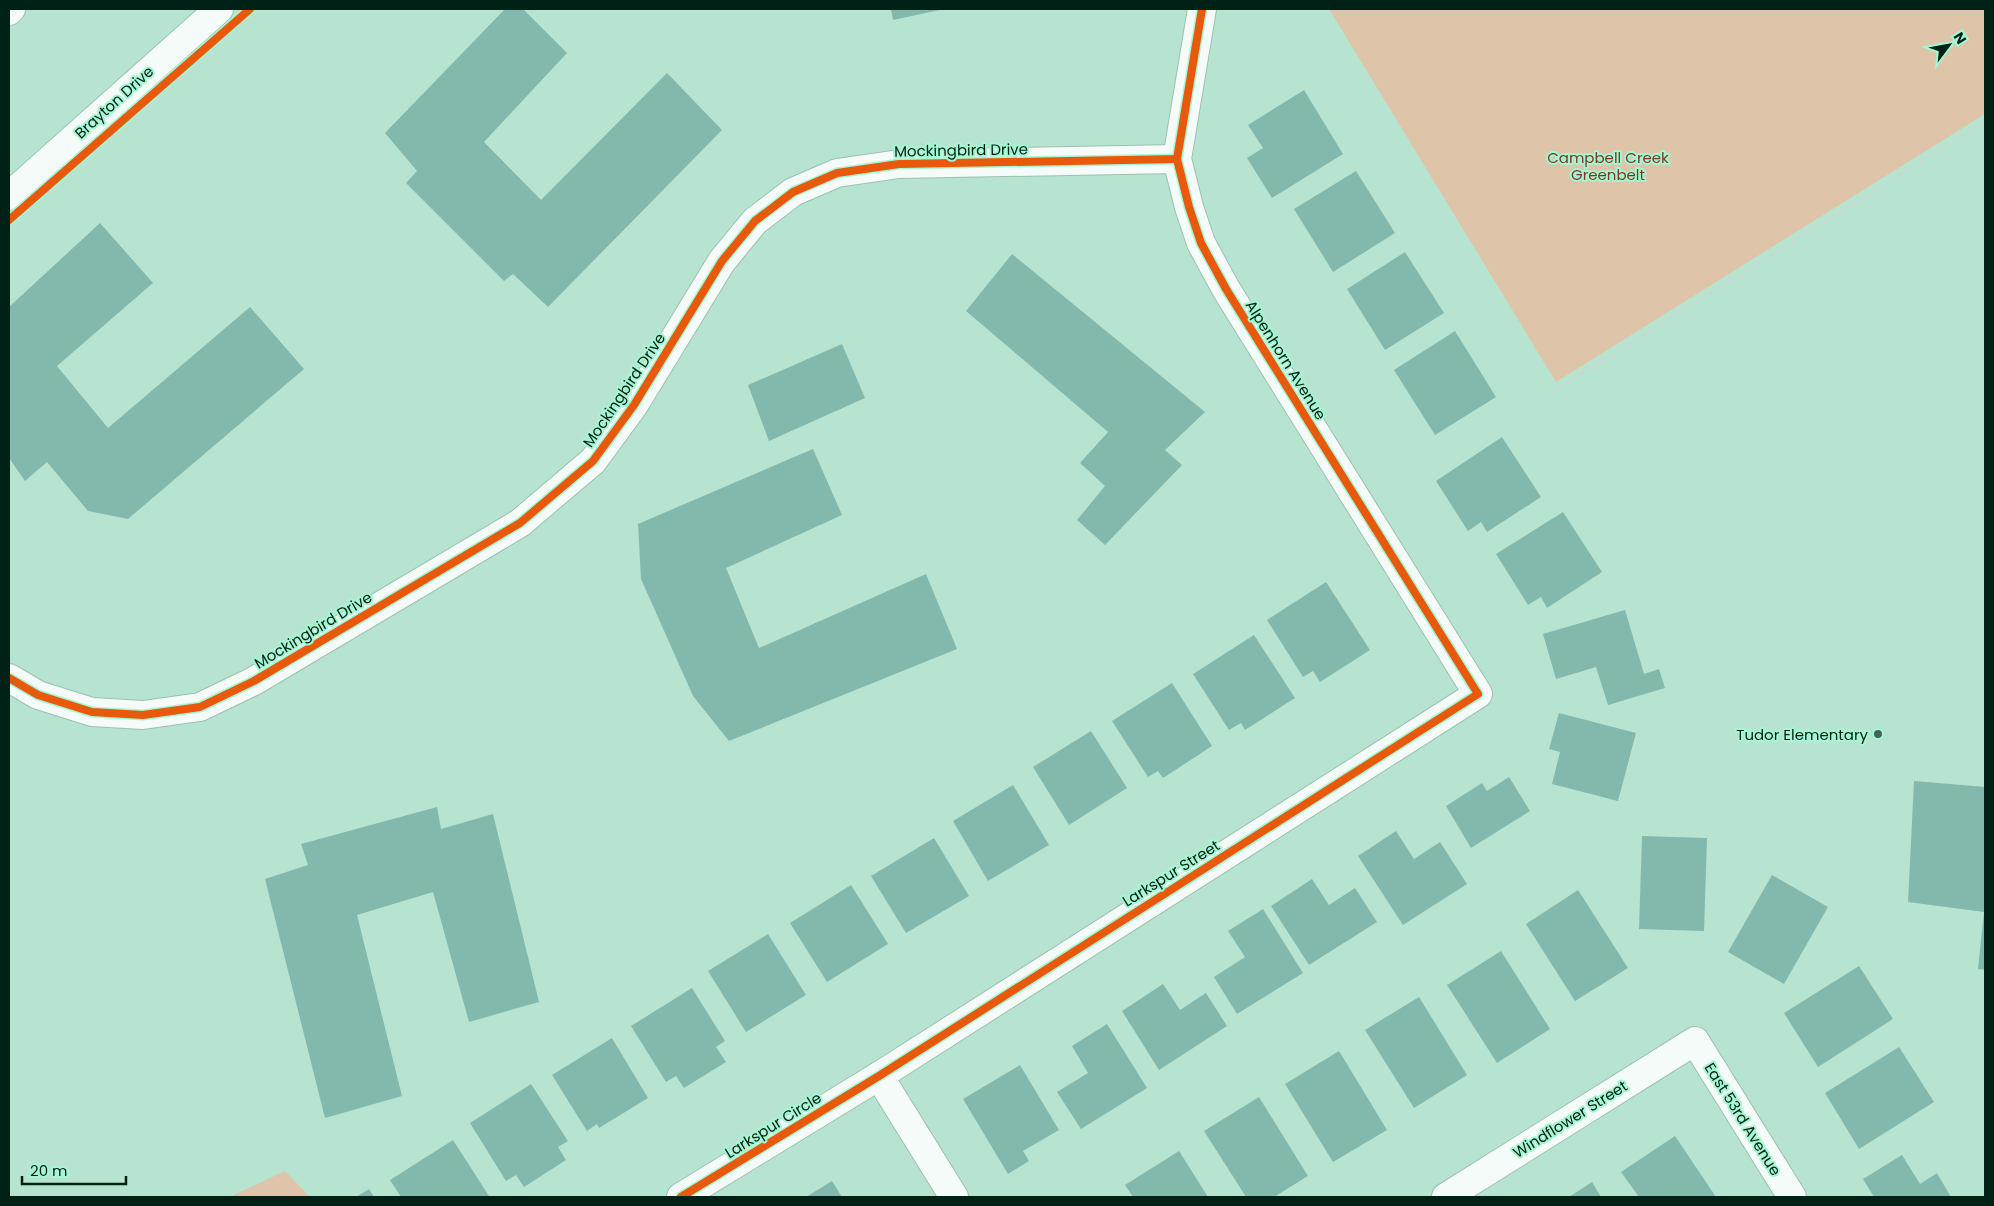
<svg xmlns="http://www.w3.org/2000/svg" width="1994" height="1206" viewBox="0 0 1994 1206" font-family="Poppins,sans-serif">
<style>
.green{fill:#dec5a9}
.building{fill:#83b9ad}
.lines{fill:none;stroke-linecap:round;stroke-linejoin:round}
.minor-casing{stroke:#9cc0b0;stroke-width:30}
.secondary-casing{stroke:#9cc0b0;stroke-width:30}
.motorway-casing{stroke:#9cc0b0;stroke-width:30}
.path{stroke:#c9d8d2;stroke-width:3;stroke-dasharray:4 4;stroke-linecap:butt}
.minor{stroke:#f4fbf8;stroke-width:28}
.secondary{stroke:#f4fbf8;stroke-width:28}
.motorway{stroke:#f4fbf8;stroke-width:28}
.cycleway-casing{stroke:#a4f7d2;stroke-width:11}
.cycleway{stroke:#e8590c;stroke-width:8}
.poi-dot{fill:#406657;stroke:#a4f7d2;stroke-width:2}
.labels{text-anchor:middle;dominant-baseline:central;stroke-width:4;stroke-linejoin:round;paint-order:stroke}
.street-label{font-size:15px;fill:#002216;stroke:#a4f7d2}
.park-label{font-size:15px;fill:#783b1d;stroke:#a4f7d2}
.poi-label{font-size:15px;fill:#002216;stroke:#a4f7d2;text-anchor:end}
</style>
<rect width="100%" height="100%" fill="#b7e4d0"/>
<!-- green -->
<g class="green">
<path d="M1329,9h656v105l-429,268z"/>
<path d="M285,1171l25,26h-81z"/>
</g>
<!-- building -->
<g class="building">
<path d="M505,9h18l44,44 -83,89 57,58 126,-127 55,57 -174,177 -35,-33 -9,7 -98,-98 11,-12 -32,-38z"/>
<path d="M891,9h49v1l-47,10z"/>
<path d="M1304,90l39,64 -71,44 -25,-40 16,-10 -15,-23z"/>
<path d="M1356,171l39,62 -62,39 -39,-63z"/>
<path d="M100,223l53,60 -96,83 51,62 142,-121 54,62 -176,150 -40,-8 -41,-49 -22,19 -16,-23v-151z"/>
<path d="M1405,252l39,61 -59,37 -38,-61z"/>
<path d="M1012,254l193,158 -40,38 17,15 -77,80 -28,-25 28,-34 -25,-23 28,-31 -142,-121z"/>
<path d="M1455,331l41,66 -61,38 -41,-65z"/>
<path d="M842,344l23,54 -96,43 -21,-56z"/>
<path d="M1502,437l39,60 -54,35 -6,-10 -13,9 -32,-50z"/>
<path d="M813,449l29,66 -116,53 33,80 167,-74 31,75 -228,92 -36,-45 -52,-117 -3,-55z"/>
<path d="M1563,512l39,60 -55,36 -6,-11 -13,8 -32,-51z"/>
<path d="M1326,582l44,68 -50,32 -7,-11 -10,6 -36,-57z"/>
<path d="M1625,610l19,64 15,-5 6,19 -57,17 -12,-38 -40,12 -13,-45z"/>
<path d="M1254,635l41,63 -50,32 -4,-7 -12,7 -36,-56z"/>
<path d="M1172,683l40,63 -49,32 -5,-7 -10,6 -36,-56z"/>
<path d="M1559,713l77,20 -18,68 -66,-17 8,-32 -11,-3z"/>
<path d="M1091,731l36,57 -58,37 -36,-58z"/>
<path d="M1509,777l21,34 -59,37 -25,-42 36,-23 5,8z"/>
<path d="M1914,781l71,6v183l-7,-1 6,-57 -76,-10z"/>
<path d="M1013,785l36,60 -61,36 -35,-60z"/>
<path d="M437,807l4,22 52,-15 46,188 -70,20 -36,-130 -76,23 45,181 -77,22 -60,-239 43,-14 -7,-21z"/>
<path d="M1396,831l18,28 26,-17 27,42 -64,41 -45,-69z"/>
<path d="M1642,836l65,2 -3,93 -65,-2z"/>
<path d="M934,838l35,58 -63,37 -35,-57z"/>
<path d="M1772,875l56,32 -44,77 -56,-32z"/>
<path d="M1312,879l17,26 26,-17 22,34 -68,43 -38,-59z"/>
<path d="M851,885l37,59 -61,38 -37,-59z"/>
<path d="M1578,890l50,78 -53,33 -49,-77z"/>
<path d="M1263,909l40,64 -66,41 -23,-37 31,-20 -17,-26z"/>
<path d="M768,934l38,61 -60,37 -38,-61z"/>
<path d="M1501,951l49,78 -53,34 -50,-78z"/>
<path d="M1859,966l34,53 -75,48 -34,-54z"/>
<path d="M1163,984l17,26 26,-17 21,33 -68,44 -37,-59z"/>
<path d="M692,988l33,53 -9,6 10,15 -42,26 -8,-12 -10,6 -35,-56z"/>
<path d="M1419,997l48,78 -53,33 -49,-78z"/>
<path d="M1107,1024l40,64 -66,41 -24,-37 31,-19 -16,-27z"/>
<path d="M612,1038l36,60 -49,30 -2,-4 -10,7 -35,-56z"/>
<path d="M1899,1047l35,55 -75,47 -34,-56z"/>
<path d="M1339,1051l48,79 -54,32 -48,-78z"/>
<path d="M1020,1065l39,65 -36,21 6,10 -21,13 -45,-75z"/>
<path d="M531,1084l37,57 -10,6 8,13 -42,27 -8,-12 -10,6 -36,-58z"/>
<path d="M1259,1097l49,79 -34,21h-28l-42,-66z"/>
<path d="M1675,1136l41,61h-77l-18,-25z"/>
<path d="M453,1140l36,56 -88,1 -11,-17z"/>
<path d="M1179,1151l29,46h-75l-8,-12z"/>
<path d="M1902,1155l18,29 17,-11 14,24h-77l-11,-18z"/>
<path d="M832,1181l10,16h-36z"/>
<path d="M1592,1182l9,15h-32z"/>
<path d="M369,1189l5,8h-18z"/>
</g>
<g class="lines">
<!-- minor casing -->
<g class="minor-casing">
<g id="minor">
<path d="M9,678l29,17 54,17 51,3 57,-8 54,-26 266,-158 73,-62 41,-56 88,-144 33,-40 38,-29 44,-19 62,-9 278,-5"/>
<path d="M879,1076l75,121"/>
<path d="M681,1197l198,-121 599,-382 -252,-405 -25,-46 -12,-36 -12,-48 25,-150"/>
<path d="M1446,1197l249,-156 97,156"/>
</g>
</g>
<!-- secondary casing -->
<g class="secondary-casing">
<path id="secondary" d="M9,196l210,-187"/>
</g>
<!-- motorway casing -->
<g class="motorway-casing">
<path id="motorway" d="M9,11l2,-2"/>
</g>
<!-- path -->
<path class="path" d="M1553,391l432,-269"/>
<!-- minor -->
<use href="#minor" class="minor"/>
<!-- secondary -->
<use href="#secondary" class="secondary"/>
<!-- motorway -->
<use href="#motorway" class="motorway"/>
<!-- cycleway casing -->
<g class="cycleway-casing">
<g id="cycleway">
<path d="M9,220l241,-211"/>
<path d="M9,678l29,17 54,17 51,3 57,-8 54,-26 266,-158 73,-62 41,-56 88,-144 33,-40 38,-29 44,-19 62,-9 278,-5"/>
<path d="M681,1197l198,-121 599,-382 -252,-405 -25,-46 -12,-36 -12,-48 25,-150"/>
</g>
</g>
<!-- cycleway -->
<use href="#cycleway" class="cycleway"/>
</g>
<!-- markers -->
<circle class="poi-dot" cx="1878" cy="734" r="5"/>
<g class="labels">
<!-- street labels -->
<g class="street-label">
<text transform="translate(114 102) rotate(-42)">Brayton Drive</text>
<text transform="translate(961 150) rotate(-1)">Mockingbird Drive</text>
<text transform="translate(1286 360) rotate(58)">Alpenhorn Avenue</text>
<text transform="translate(624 390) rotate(-56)">Mockingbird Drive</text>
<text transform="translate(313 630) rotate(-31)">Mockingbird Drive</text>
<text transform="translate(1171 873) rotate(-32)">Larkspur Street</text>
<text transform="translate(1570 1119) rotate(-32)">Windflower Street</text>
<text transform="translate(1743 1119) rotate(58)">East 53rd Avenue</text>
<text transform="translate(773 1125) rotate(-32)">Larkspur Circle</text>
</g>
<!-- park labels -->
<g class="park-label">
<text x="1608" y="157">Campbell Creek<tspan x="1608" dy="17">Greenbelt</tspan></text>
</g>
<!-- poi labels -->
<g class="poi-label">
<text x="1868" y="734">Tudor Elementary</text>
</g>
</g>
<!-- border -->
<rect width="1994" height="1206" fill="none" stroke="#002216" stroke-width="20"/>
<!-- north arrow -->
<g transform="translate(1949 45) rotate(58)" stroke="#a4f7d2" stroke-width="4" paint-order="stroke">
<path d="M0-4L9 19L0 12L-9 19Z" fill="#002216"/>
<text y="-8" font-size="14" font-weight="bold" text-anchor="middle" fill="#002216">N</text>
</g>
<!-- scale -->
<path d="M22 1176v8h104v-8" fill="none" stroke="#002216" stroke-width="2.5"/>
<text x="30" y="1176" font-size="15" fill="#002216" stroke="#a4f7d2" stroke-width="4" paint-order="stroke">20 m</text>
</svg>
